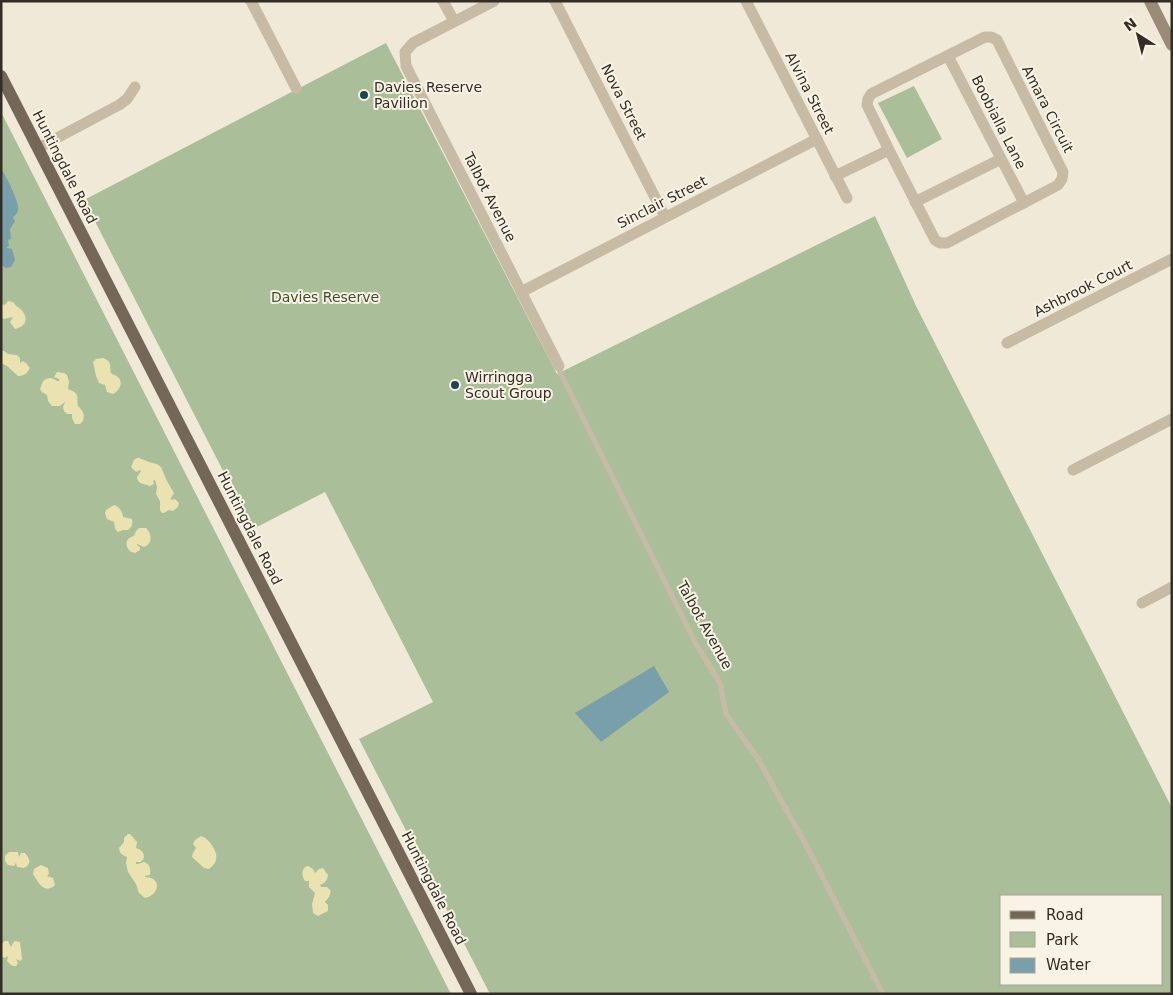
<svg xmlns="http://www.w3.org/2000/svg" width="1173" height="995" viewBox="0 0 1173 995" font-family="'DejaVu Sans',sans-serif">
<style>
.green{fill:#aabe99;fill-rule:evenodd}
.sand{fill:#eae2b0}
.water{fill:#799fab}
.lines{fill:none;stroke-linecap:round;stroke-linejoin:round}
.lane{stroke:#c7bba5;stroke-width:5.5}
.street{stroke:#c7bba5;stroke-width:11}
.secondary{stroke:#9a8b77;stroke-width:12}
.primary{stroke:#746758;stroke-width:12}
.poi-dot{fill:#1e4452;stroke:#f8f3e4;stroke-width:2}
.labels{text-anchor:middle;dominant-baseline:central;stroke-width:4;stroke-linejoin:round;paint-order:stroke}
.poi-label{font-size:14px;fill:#332d26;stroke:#f8f3e4;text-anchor:start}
.street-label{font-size:14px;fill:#332d26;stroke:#f8f3e4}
.park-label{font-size:14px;fill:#3b502b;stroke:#f8f3e4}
</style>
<rect width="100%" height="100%" fill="#f0e9d8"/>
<!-- green -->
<g class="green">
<path d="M386,43l171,331 318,-158 42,92 255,500v186h-682l-131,-255 74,-37 -108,-210 -72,37 -169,-329zM1002,896h160v88h-160z"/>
<path d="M914,86l28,53 -35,19 -29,-55z"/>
<path d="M1,112l450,882h-450z"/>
</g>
<!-- sand -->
<g class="sand">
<path d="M8,301c5,1 6,1 8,5 11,5 15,20 -1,23l-5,-7 3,-5 -9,2 -3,-2v-13l4,1z"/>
<path d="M1,351h3l4,3 9,1 3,3v5l3,-2 3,2 4,5c-3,6 -6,8 -12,8l-11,-10 -6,-3z"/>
<path d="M103,358c10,4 6,7 8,15 2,2 5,2 7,4 6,6 1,14 -5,17l-6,-2 -2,-7 -6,-2 -3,-7 -3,-14 3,-3z"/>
<path d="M57,372l7,1 3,2 2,7 -1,7c13,5 8,7 10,17 5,5 7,8 5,15l-3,3h-5l-3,-6v-4h-5l-3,-3 -1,-4 2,-5 -5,4h-8l-4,-5 -1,-6 -5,-3 -2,-3 3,-8c5,-4 9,-4 14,0h2v-2l-5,-2z"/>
<path d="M137,458h2l10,4 8,2 4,3 6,14 7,12 -4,7 5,-1 4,4 -1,4 -5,4 -4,-1 -5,3h-2l-2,-3v-9l-4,-7 1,-7 -2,-7 -2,1 1,3 -4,2c-5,-2 -13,-2 -13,-9l4,-6 -2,-1 -2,2 -2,-1 -4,-4 3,-7z"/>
<path d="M114,505c5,1 9,7 9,12l9,2c1,5 0,8 -4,11h-5l-5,2c-4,-3 -3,-6 -4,-10l-7,-3 -2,-6 1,-3z"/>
<path d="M139,528h7c6,6 7,16 -2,19l-7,-3v1l3,2v3l-5,3 -4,-1c-7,-6 -6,-14 3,-16l2,-5z"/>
<path d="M128,834h2l7,8 -1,6c6,2 8,4 8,10l-3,4h-5v2h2l6,-2c6,2 7,7 6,13l-5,1v1c17,0 15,18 0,21l-6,-5 -3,-9 -8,-12 -2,-9 1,-6c-5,-2 -7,-3 -8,-9l5,-6v-4z"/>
<path d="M201,836c5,2 7,4 10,8 7,9 8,18 -2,25l-5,-1 -12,-11 1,-4 3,-5 -3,-4 2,-4z"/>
<path d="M9,852h9l1,5 2,-4h4c5,6 7,11 -1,15l-7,-1 -1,-4 -2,3 -6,-1 -3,-4v-5z"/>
<path d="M41,865l7,3 1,6 -2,2 6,2 2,7c-11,10 -17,-3 -22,-11l1,-5z"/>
<path d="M308,866l5,3 2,4 4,-4 4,-1 5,7c-1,6 -3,8 -8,10l1,2h6l4,4 -2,6 -4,5 3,3v6l-10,5 -5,-3 -1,-9 3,-11 -6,-6v-6h-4c-3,-5 -4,-9 0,-14z"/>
<path d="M5,941h3l3,6 2,-4 2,-2 5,1 2,17 -2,2 -4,-2 2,4 -2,3h-3l-2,-1 -4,-4 1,-5 -3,2 -4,-2v-12z"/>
</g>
<!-- water -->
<g class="water">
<path d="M1,169c5,6 19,34 17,42 -1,2 -3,5 -5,6l2,4 -5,8 1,10 -3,1 1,6 -2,1v1l5,1 3,11 -4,7 -5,1 -5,-3z"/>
<path d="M654,666l15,26 -68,50 -26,-29z"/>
</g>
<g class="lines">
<!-- lane -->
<path class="lane" d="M560,372l136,272 24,39 6,31 32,45 47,84 78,151"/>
<!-- street -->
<g class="street">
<path d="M251,1l45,87"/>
<path d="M443,1l11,20"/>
<path d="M494,1l-81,42 -8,9 1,14 153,300"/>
<path d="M555,1l110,216"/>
<path d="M746,1l101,197"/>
<path d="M948,56l76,147"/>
<path d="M38,148l81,-43 8,-6 8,-12"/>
<path d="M835,176l54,-26 46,90 5,3h7l111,-58 4,-6 1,-7 -66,-132 -6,-3h-6l-114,57 -3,5 -1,6 22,45"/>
<path d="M915,202l86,-43"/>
<path d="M521,292l296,-153"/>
<path d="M1007,343l165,-84"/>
<path d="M1073,470l99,-51"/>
<path d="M1142,603l30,-16"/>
</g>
<!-- secondary -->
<path class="secondary" d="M1150,1l22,44"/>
<!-- primary -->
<path class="primary" d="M1,76l470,918"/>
</g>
<!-- markers -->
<g class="poi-dot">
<circle cx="364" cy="95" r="5"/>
<circle cx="455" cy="385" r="5"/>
</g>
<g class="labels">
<!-- poi labels -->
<g class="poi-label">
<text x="374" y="87">Davies Reserve<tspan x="374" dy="16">Pavilion</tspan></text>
<text x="465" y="377">Wirringga<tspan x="465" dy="16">Scout Group</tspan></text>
</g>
<!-- street labels -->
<g class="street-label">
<text transform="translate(810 93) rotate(63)">Alvina Street</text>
<text transform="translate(624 102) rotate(63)">Nova Street</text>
<text transform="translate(1048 109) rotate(63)">Amara Circuit</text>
<text transform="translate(999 122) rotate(63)">Boobialla Lane</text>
<text transform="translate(65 167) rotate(63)">Huntingdale Road</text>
<text transform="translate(490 197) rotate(63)">Talbot Avenue</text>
<text transform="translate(662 202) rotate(-27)">Sinclair Street</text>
<text transform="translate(1083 288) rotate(-27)">Ashbrook Court</text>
<text transform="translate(250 528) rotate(63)">Huntingdale Road</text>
<text transform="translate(705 625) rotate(61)">Talbot Avenue</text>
<text transform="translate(434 888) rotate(63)">Huntingdale Road</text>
</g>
<!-- park labels -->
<g class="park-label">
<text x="325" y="297">Davies Reserve</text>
</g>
</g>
<!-- border -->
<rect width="1173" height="995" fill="none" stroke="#332d26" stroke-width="5"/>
<!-- legend -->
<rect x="1000" y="895" width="162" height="90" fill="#f8f3e4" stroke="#a9a498"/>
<rect x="1010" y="911" width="25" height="8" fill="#746758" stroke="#a9a498"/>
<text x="1046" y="920" font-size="15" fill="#332d26">Road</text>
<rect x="1010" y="932" width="25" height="15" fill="#aabe99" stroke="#a9a498"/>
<text x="1046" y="945" font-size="15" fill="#332d26">Park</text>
<rect x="1010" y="958" width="25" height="15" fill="#799fab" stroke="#a9a498"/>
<text x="1046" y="970" font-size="15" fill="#332d26">Water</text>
<!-- north arrow -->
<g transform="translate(1138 35) rotate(324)" stroke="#f8f3e4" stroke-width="4" paint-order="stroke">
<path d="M0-4L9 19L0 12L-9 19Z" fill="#332d26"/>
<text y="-8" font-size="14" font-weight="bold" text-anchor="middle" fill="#332d26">N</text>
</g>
</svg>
